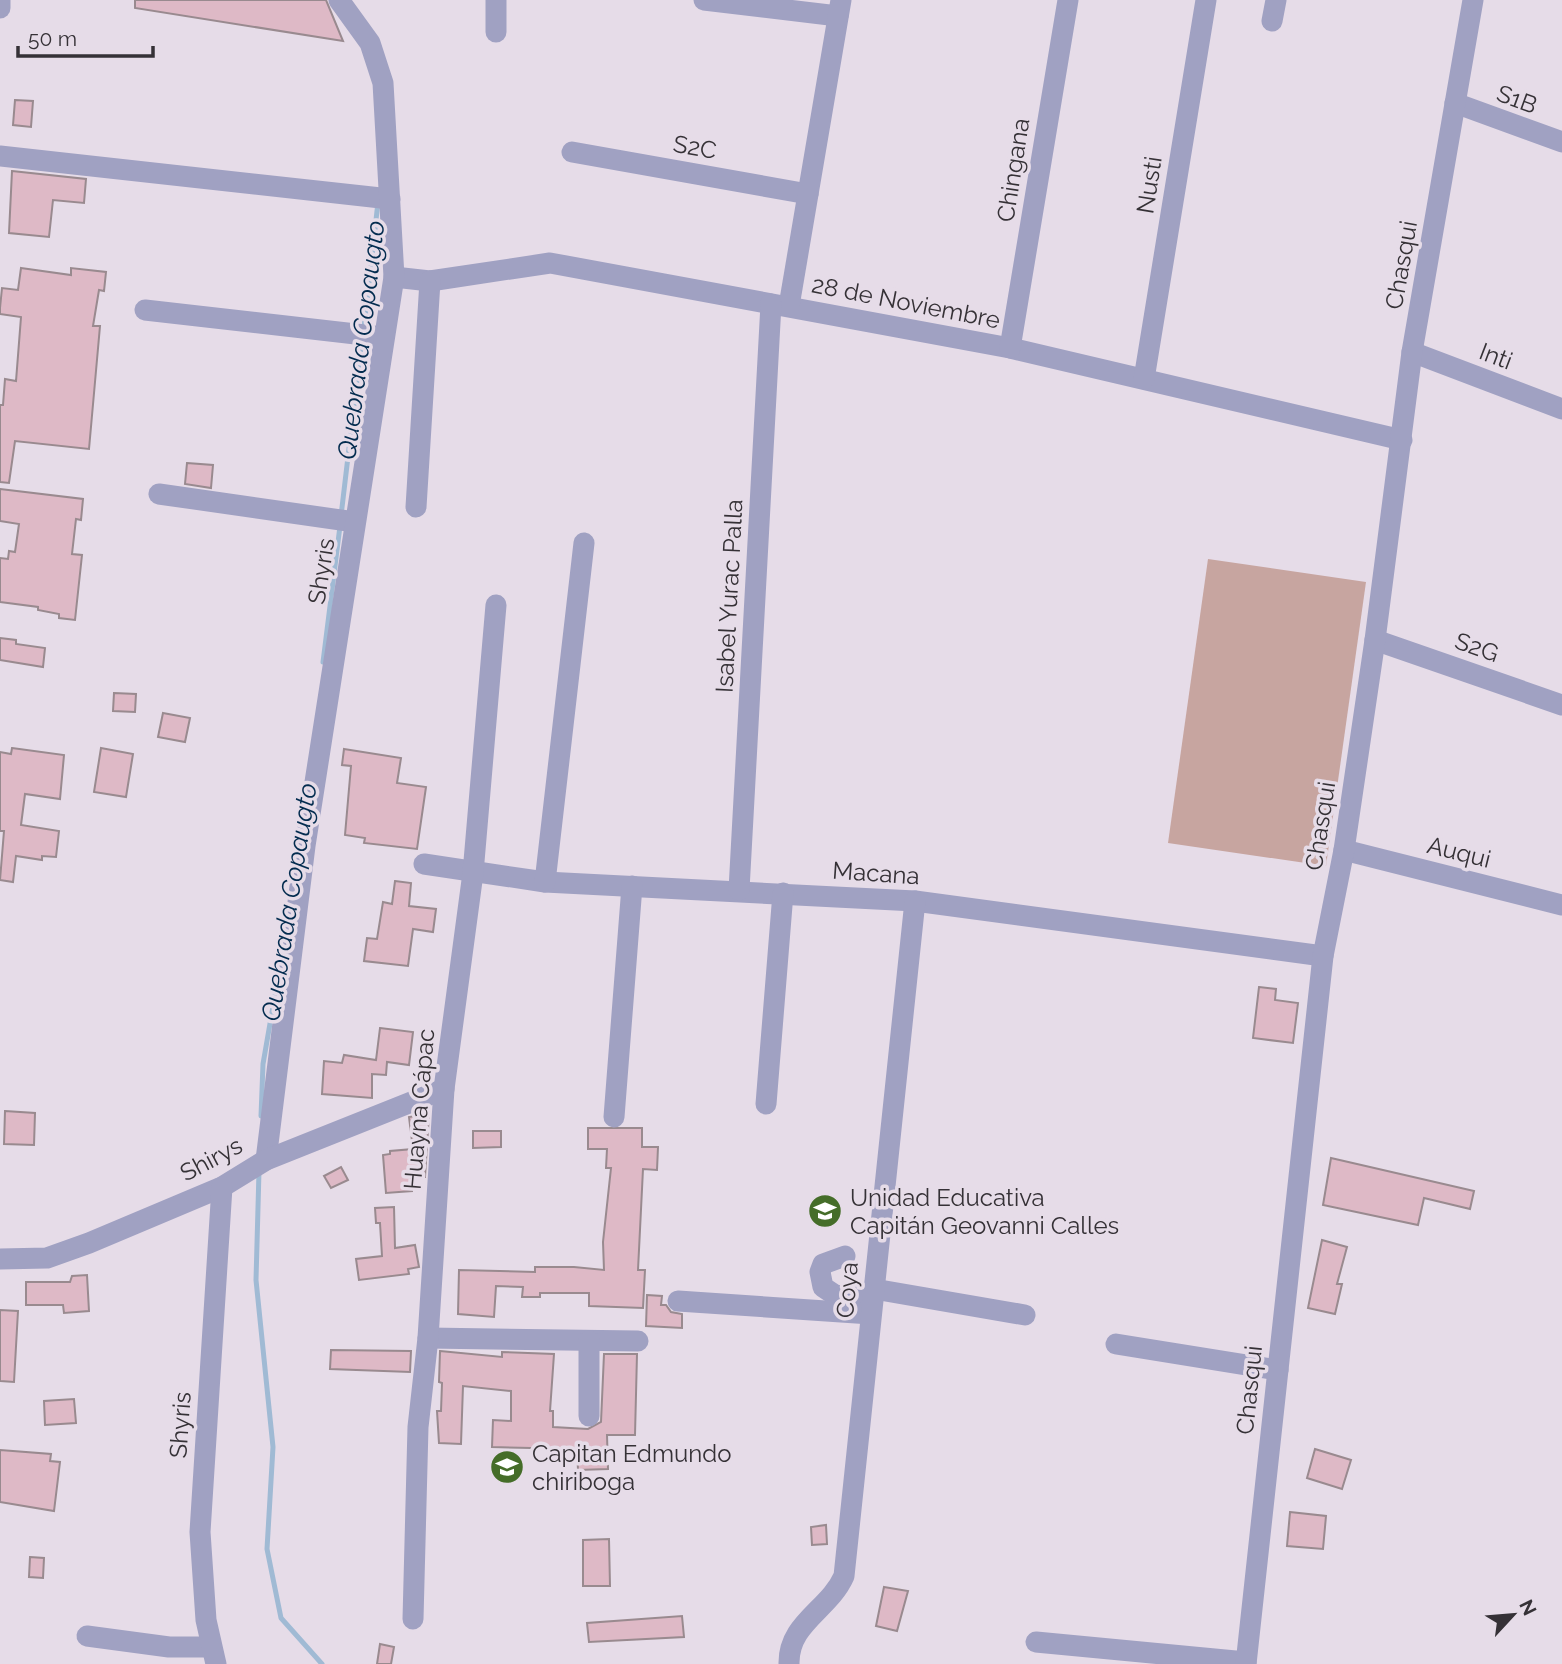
<svg xmlns="http://www.w3.org/2000/svg" width="1562" height="1664" viewBox="0 0 1562 1664" font-family="Raleway,sans-serif">
<style>
.grass{fill:#c7a5a0}
.lines{fill:none;stroke-linecap:round;stroke-linejoin:round}
.stream{stroke:#a0bad4;stroke-width:5}
.building{fill:#deb9c6;stroke:#998a8f;stroke-width:2}
.minor{stroke:#a0a1c2;stroke-width:21}
.labels{text-anchor:middle;dominant-baseline:central;stroke-width:7;stroke-linejoin:round;paint-order:stroke}
.street-label{font-size:24px;fill:#353136;stroke:#e6dce8}
.poi-label{font-size:24px;fill:#353136;stroke:#e6dce8;text-anchor:start}
.water-label{font-size:26px;font-style:italic;fill:#032c4f;stroke:#e6dce8}
</style>
<rect width="100%" height="100%" fill="#e6dce8"/>
<!-- grass -->
<path class="grass" d="M1208,559l158,23 -40,284 -158,-23z"/>
<g class="lines">
<!-- stream -->
<g class="stream">
<path d="M364,328l14,-126"/>
<path d="M341,516l21,-178"/>
<path d="M323,662l17,-136"/>
<path d="M261,1116l2,-52 17,-98"/>
<path d="M259,1171l-3,109 17,167 -6,102 14,69 41,46"/>
</g>
</g>
<!-- building -->
<g class="building">
<path d="M135,0h191l17,41 -208,-33z"/>
<path d="M15,100l18,1 -2,26 -18,-2z"/>
<path d="M12,171l74,8 -2,24 -31,-3 -4,37 -40,-4z"/>
<path d="M21,268l50,7v-7l35,4 -2,19 -5,-1 -6,36h7l-11,123 -74,-8 -6,42 -9,-1v-77h3l2,-26 11,2 5,-64 -21,-3v-6l2,-20 16,2z"/>
<path d="M187,463l26,2 -2,23 -26,-4z"/>
<path d="M0,489l83,10 -2,21 -5,-1 -4,35 10,1 -7,65 -16,-2v-4l-21,-4v-3l-38,-5v-44l8,1 1,-8 6,1 4,-28 -19,-3z"/>
<path d="M0,638l16,2v4l29,4 -2,19 -43,-7z"/>
<path d="M114,693l22,1 -1,18 -22,-1z"/>
<path d="M163,713l27,5 -5,24 -27,-5z"/>
<path d="M12,748l52,7 -4,44 -35,-5 -4,31 38,6 -3,26 -14,-1v4l-26,-4 -3,26 -13,-2 4,-49h-4v-79l11,2z"/>
<path d="M101,748l32,6 -7,43 -32,-5z"/>
<path d="M344,749l57,9 -4,25 29,4 -9,62 -53,-6 1,-5 -20,-3 6,-69 -9,-1z"/>
<path d="M395,881l16,2 -2,23 27,3 -3,23 -20,-3 -5,37 -44,-5 3,-23 10,1 6,-37 9,2z"/>
<path d="M1259,987l17,2 -1,11 23,3 -5,40 -40,-5z"/>
<path d="M380,1028l33,4 -4,33 -22,-3 -1,13 -14,-1v24l-50,-4 2,-33 18,2 2,-8 32,5z"/>
<path d="M5,1111l30,2 -1,32 -30,-1z"/>
<path d="M429,1114l-4,63h-14l1,14 -26,2 -3,-38 7,-1v-3l23,-2 -4,-32z"/>
<path d="M588,1128h54v19h16l-1,23 -14,-1 -5,101h7l-2,38 -54,-2v-13h-49v4h-18l1,-10 -27,-1 -2,31 -36,-3 1,-44 76,2v-5h39l30,3 -1,-28 8,-74h-5l1,-19h-19z"/>
<path d="M473,1131h28v16l-28,1z"/>
<path d="M1331,1158l143,33 -4,18 -46,-11 -6,27 -95,-20z"/>
<path d="M341,1167l7,13 -17,8 -7,-12z"/>
<path d="M394,1207l1,41 20,-3 4,22 -11,2 1,5 -50,6 -3,-21 26,-3 -2,-33h-4l-1,-15z"/>
<path d="M1322,1240l25,7 -10,37h5l-7,30 -27,-6z"/>
<path d="M87,1275l2,36 -25,2 -1,-8h-37v-23h44l2,-6z"/>
<path d="M647,1295l15,1 -1,9h5l5,7 11,2v14l-36,-2z"/>
<path d="M0,1310l18,1 -4,71 -14,-1z"/>
<path d="M331,1350l80,1 -1,21 -80,-3z"/>
<path d="M440,1351l62,6v-5l52,2 -4,57h3v16l35,2 13,-7 3,-68h33l-2,81h-28l1,34 -30,1 -1,-21 -85,-2 1,-27 18,1v-30l-48,-5 -2,58 -22,-1 -2,-32h4l1,-28 -3,-1z"/>
<path d="M74,1399l2,24 -31,2 -1,-24z"/>
<path d="M1315,1449l36,11 -9,29 -35,-11z"/>
<path d="M0,1450l51,4 -1,7 10,1 -6,49 -54,-9z"/>
<path d="M1290,1512l36,4 -3,33 -36,-3z"/>
<path d="M826,1525l1,19 -15,1 -1,-18z"/>
<path d="M609,1539l1,47h-27v-46z"/>
<path d="M30,1557l14,1 -1,20 -14,-1z"/>
<path d="M884,1587l24,4 -11,40 -21,-5z"/>
<path d="M682,1616l2,21 -95,5 -2,-19z"/>
<path d="M380,1644l14,3 -3,17h-14z"/>
</g>
<g class="lines">
<!-- minor -->
<g class="minor">
<path d="M496,0v32"/>
<path d="M704,0l134,16"/>
<path d="M0,8v-8"/>
<path d="M1272,21l4,-21"/>
<path d="M1455,103l107,39"/>
<path d="M572,152l236,42"/>
<path d="M0,156l390,43"/>
<path d="M394,277l36,4 120,-18 460,85 392,92"/>
<path d="M789,306l52,-306"/>
<path d="M145,310l237,27"/>
<path d="M1010,348l58,-348"/>
<path d="M1412,352l150,57"/>
<path d="M1144,379l62,-379"/>
<path d="M159,494l196,28"/>
<path d="M416,507l14,-226"/>
<path d="M1375,640l187,65"/>
<path d="M1344,850l218,55"/>
<path d="M424,864l121,18 370,19 408,55"/>
<path d="M545,882l39,-339"/>
<path d="M739,890l32,-586"/>
<path d="M766,1104l17,-211"/>
<path d="M614,1117l18,-231"/>
<path d="M266,1160l39,-314 89,-569 -11,-194 -13,-40 -31,-43"/>
<path d="M845,1256l-22,8 -3,8 3,15 12,8 38,4"/>
<path d="M0,1259l47,-1 42,-15 133,-56 44,-27 178,-71"/>
<path d="M874,1289l151,26"/>
<path d="M678,1301l193,13"/>
<path d="M428,1338l210,3"/>
<path d="M1116,1344l162,26"/>
<path d="M589,1416v-75"/>
<path d="M413,1619l5,-192 10,-89 16,-249 29,-216 23,-268"/>
<path d="M87,1636l82,11h41"/>
<path d="M1036,1642l210,20"/>
<path d="M216,1664l-10,-44 -6,-88 22,-345"/>
<path d="M789,1664c-1,-41 40,-54 55,-88l71,-675"/>
<path d="M1246,1664l77,-708 21,-106 31,-210 37,-288 61,-352"/>
</g>
</g>
<!-- icons -->
<defs>
<g id="university-disc" transform="scale(1.75)"><circle r="9.5" fill="#456d29" stroke="#e6dce8"/><path d="M0-5L7-2L0 1L-7-2ZM-4 1L0 2.5L4 1V4Q0 6-4 4Z" fill="#fff"/></g>
<g id="school-disc" transform="scale(1.75)"><circle r="9.5" fill="#456d29" stroke="#e6dce8"/><path d="M0-5L7-2L0 1L-7-2ZM-4 1L0 2.5L4 1V4Q0 6-4 4Z" fill="#fff"/></g>
</defs>
<g fill-rule="evenodd">
<use href="#university-disc" x="825" y="1211"/>
<use href="#school-disc" x="507" y="1467"/>
</g>
<g class="labels">
<!-- street labels -->
<g class="street-label">
<text transform="translate(1517 99) rotate(20)">S1B</text>
<text transform="translate(695 147) rotate(10)">S2C</text>
<text transform="translate(1013 170) rotate(-81)">Chingana</text>
<text transform="translate(1149 185) rotate(-81)">Nusti</text>
<text transform="translate(1401 265) rotate(-80)">Chasqui</text>
<text transform="translate(906 302) rotate(11)">28 de Noviembre</text>
<text transform="translate(1496 356) rotate(21)">Inti</text>
<text transform="translate(321 571) rotate(-81)">Shyris</text>
<text transform="translate(729 596) rotate(-87)">Isabel Yurac Palla</text>
<text transform="translate(1477 647) rotate(19)">S2G</text>
<text transform="translate(1320 826) rotate(-81)">Chasqui</text>
<text transform="translate(1459 852) rotate(14)">Auqui</text>
<text transform="translate(876 873) rotate(4)">Macana</text>
<text transform="translate(419 1109) rotate(-85)">Huayna Cápac</text>
<text transform="translate(211 1159) rotate(-28)">Shirys</text>
<text transform="translate(847 1290) rotate(-85)">Coya</text>
<text transform="translate(1249 1390) rotate(-84)">Chasqui</text>
<text transform="translate(180 1425) rotate(-86)">Shyris</text>
</g>
<!-- poi labels -->
<g class="poi-label">
<text x="850" y="1197">Unidad Educativa<tspan x="850" dy="28">Capitán Geovanni Calles</tspan></text>
<text x="532" y="1453">Capitan Edmundo<tspan x="532" dy="28">chiriboga</tspan></text>
</g>
<!-- water labels -->
<g class="water-label">
<text transform="translate(361 340) rotate(-83)">Quebrada Copaugto</text>
<text transform="translate(289 902) rotate(-81)">Quebrada Copaugto</text>
</g>
</g>
<!-- north arrow -->
<g transform="translate(1513 1615) rotate(64)" stroke="#e6dce8" stroke-width="5" paint-order="stroke">
<path d="M0-5L12 26L0 18L-12 26Z" fill="#353136"/>
<text y="-10" font-size="19" font-weight="bold" text-anchor="middle" fill="#353136">N</text>
</g>
<!-- scale -->
<path d="M18 46v10h135v-10" fill="none" stroke="#353136" stroke-width="3.5"/>
<text x="28" y="46" font-size="21" fill="#353136" stroke="#e6dce8" stroke-width="5" paint-order="stroke">50 m</text>
</svg>
